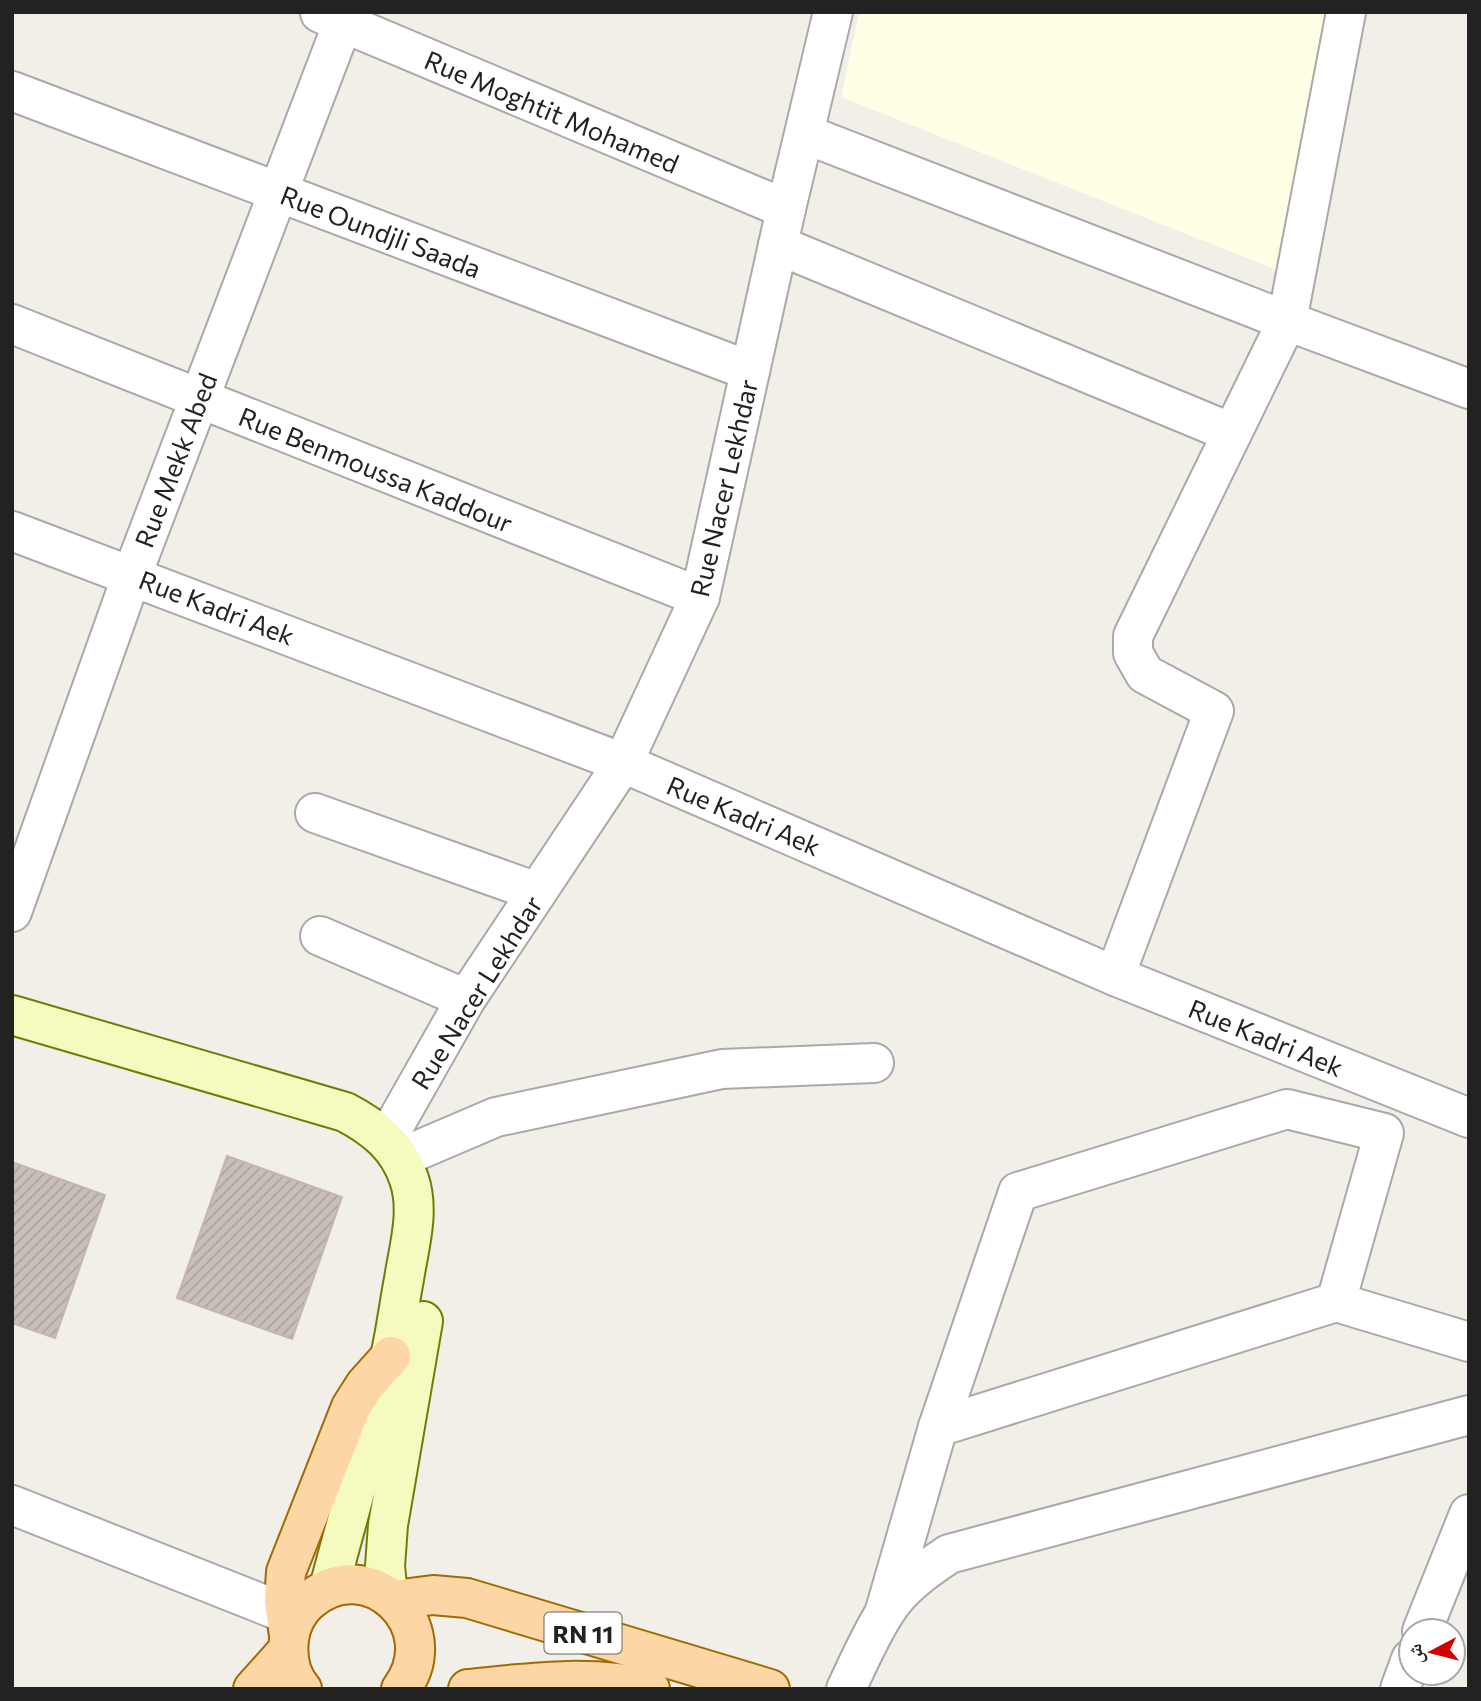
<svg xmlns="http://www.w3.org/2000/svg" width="1481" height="1701" viewBox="0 0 1481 1701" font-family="Commissioner,'Noto Naskh Arabic',sans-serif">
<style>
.education{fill:#ffffe5}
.building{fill:url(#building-hatch);stroke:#c4b6ab;stroke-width:2}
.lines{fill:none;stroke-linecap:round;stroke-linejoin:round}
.street-casing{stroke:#a9a9a9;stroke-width:42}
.secondary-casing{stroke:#707d05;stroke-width:42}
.primary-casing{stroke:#a06b00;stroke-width:42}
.street{stroke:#fff;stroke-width:38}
.secondary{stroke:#f7fabf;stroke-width:38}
.primary{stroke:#fcd6a4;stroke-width:38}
.labels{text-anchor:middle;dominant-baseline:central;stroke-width:5;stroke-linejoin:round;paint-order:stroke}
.shield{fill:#fff;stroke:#646464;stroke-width:2}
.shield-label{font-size:24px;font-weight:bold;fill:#222}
.street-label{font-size:26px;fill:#222;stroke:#fff}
</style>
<defs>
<pattern id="building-hatch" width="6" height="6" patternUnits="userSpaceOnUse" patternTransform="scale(1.75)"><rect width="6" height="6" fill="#c7bfb8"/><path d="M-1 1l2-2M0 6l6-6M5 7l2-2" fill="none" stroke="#aba49e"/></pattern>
</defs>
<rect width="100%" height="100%" fill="#f2efe9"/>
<!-- education -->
<path class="education" d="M859,12h466l-43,260 -441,-175z"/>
<!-- building -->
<g class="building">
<path d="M227,1156l115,41 -50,142 -115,-41z"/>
<path d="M12,1162l93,33 -50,143 -43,-15z"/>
</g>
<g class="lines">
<!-- street casing -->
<g class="street-casing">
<g id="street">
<path d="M320,13l466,196"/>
<path d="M12,91l738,280"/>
<path d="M805,134l482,187 182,68"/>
<path d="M778,245l454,188"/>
<path d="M12,324l688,273"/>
<path d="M12,531l611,232 492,213 354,142"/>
<path d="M315,813l222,79"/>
<path d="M12,912l120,-337 215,-563"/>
<path d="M320,936l146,63"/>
<path d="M1115,976l99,-265 -69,-37 -12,-21v-17l154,-315 59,-309"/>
<path d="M386,1140l80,-141 157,-236 77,-166 86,-388 47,-197"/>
<path d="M400,1158l96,-41 226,-48 152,-6"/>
<path d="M938,1427l80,-235 269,-83 97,24 -48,169"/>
<path d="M12,1505l273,108"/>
<path d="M884,1614l54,-187 398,-125 133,40"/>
<path d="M1422,1631l47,-117"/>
<path d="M846,1689c12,-25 23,-51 38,-75 15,-26 41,-44 65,-60l520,-139"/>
<path d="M1400,1689l11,-30"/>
</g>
</g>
<!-- secondary casing -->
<g class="secondary-casing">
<g id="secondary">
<path d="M12,1015l333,97c29,15 53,34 64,67 11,32 0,68 -5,100 -5,26 -8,52 -14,78 -18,78 -41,154 -61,231"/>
<path d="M388,1596l-3,-30 3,-41 35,-204"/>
</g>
</g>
<!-- primary casing -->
<g class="primary-casing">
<g id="primary">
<path d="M394,1600l39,-5 34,3 303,91"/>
<path d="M289,1635l-5,-33 2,-30 65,-165 14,-22 26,-29"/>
<path d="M253,1689l35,-39"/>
<path d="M302,1689c-12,-14 -15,-33 -13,-50 2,-14 9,-28 19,-37 59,-53 140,24 93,87"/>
<path d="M468,1689c59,-6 124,-15 182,0"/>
</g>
</g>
<!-- street -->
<use href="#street" class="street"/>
<!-- secondary -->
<use href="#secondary" class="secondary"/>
<!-- primary -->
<use href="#primary" class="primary"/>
</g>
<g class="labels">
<!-- shield labels -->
<rect class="shield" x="544.5" y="1612.5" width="77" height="41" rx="5"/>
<g class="shield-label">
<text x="583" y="1633">RN 11</text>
</g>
<!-- street labels -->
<g class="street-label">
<text transform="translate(552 111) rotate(23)">Rue Moghtit Mohamed</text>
<text transform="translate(381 231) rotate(21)">Rue Oundjli Saada</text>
<text transform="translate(175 460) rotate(-69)">Rue Mekk Abed</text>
<text transform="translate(376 469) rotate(22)">Rue Benmoussa Kaddour</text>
<text transform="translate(723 488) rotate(-77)">Rue Nacer Lekhdar</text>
<text transform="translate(217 607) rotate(21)">Rue Kadri Aek</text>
<text transform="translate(744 815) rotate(23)">Rue Kadri Aek</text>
<text transform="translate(476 992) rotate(-58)">Rue Nacer Lekhdar</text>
<text transform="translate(1266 1037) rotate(22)">Rue Kadri Aek</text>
</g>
</g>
<!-- border -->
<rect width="1481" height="1701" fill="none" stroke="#222222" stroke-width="28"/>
<!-- north arrow -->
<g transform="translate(1432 1652) rotate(263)"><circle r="33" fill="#ffffff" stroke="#a7a7a7" stroke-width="2"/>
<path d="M0-5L12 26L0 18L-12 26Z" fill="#d40000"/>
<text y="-10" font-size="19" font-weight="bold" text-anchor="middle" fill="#222222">ش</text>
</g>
</svg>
